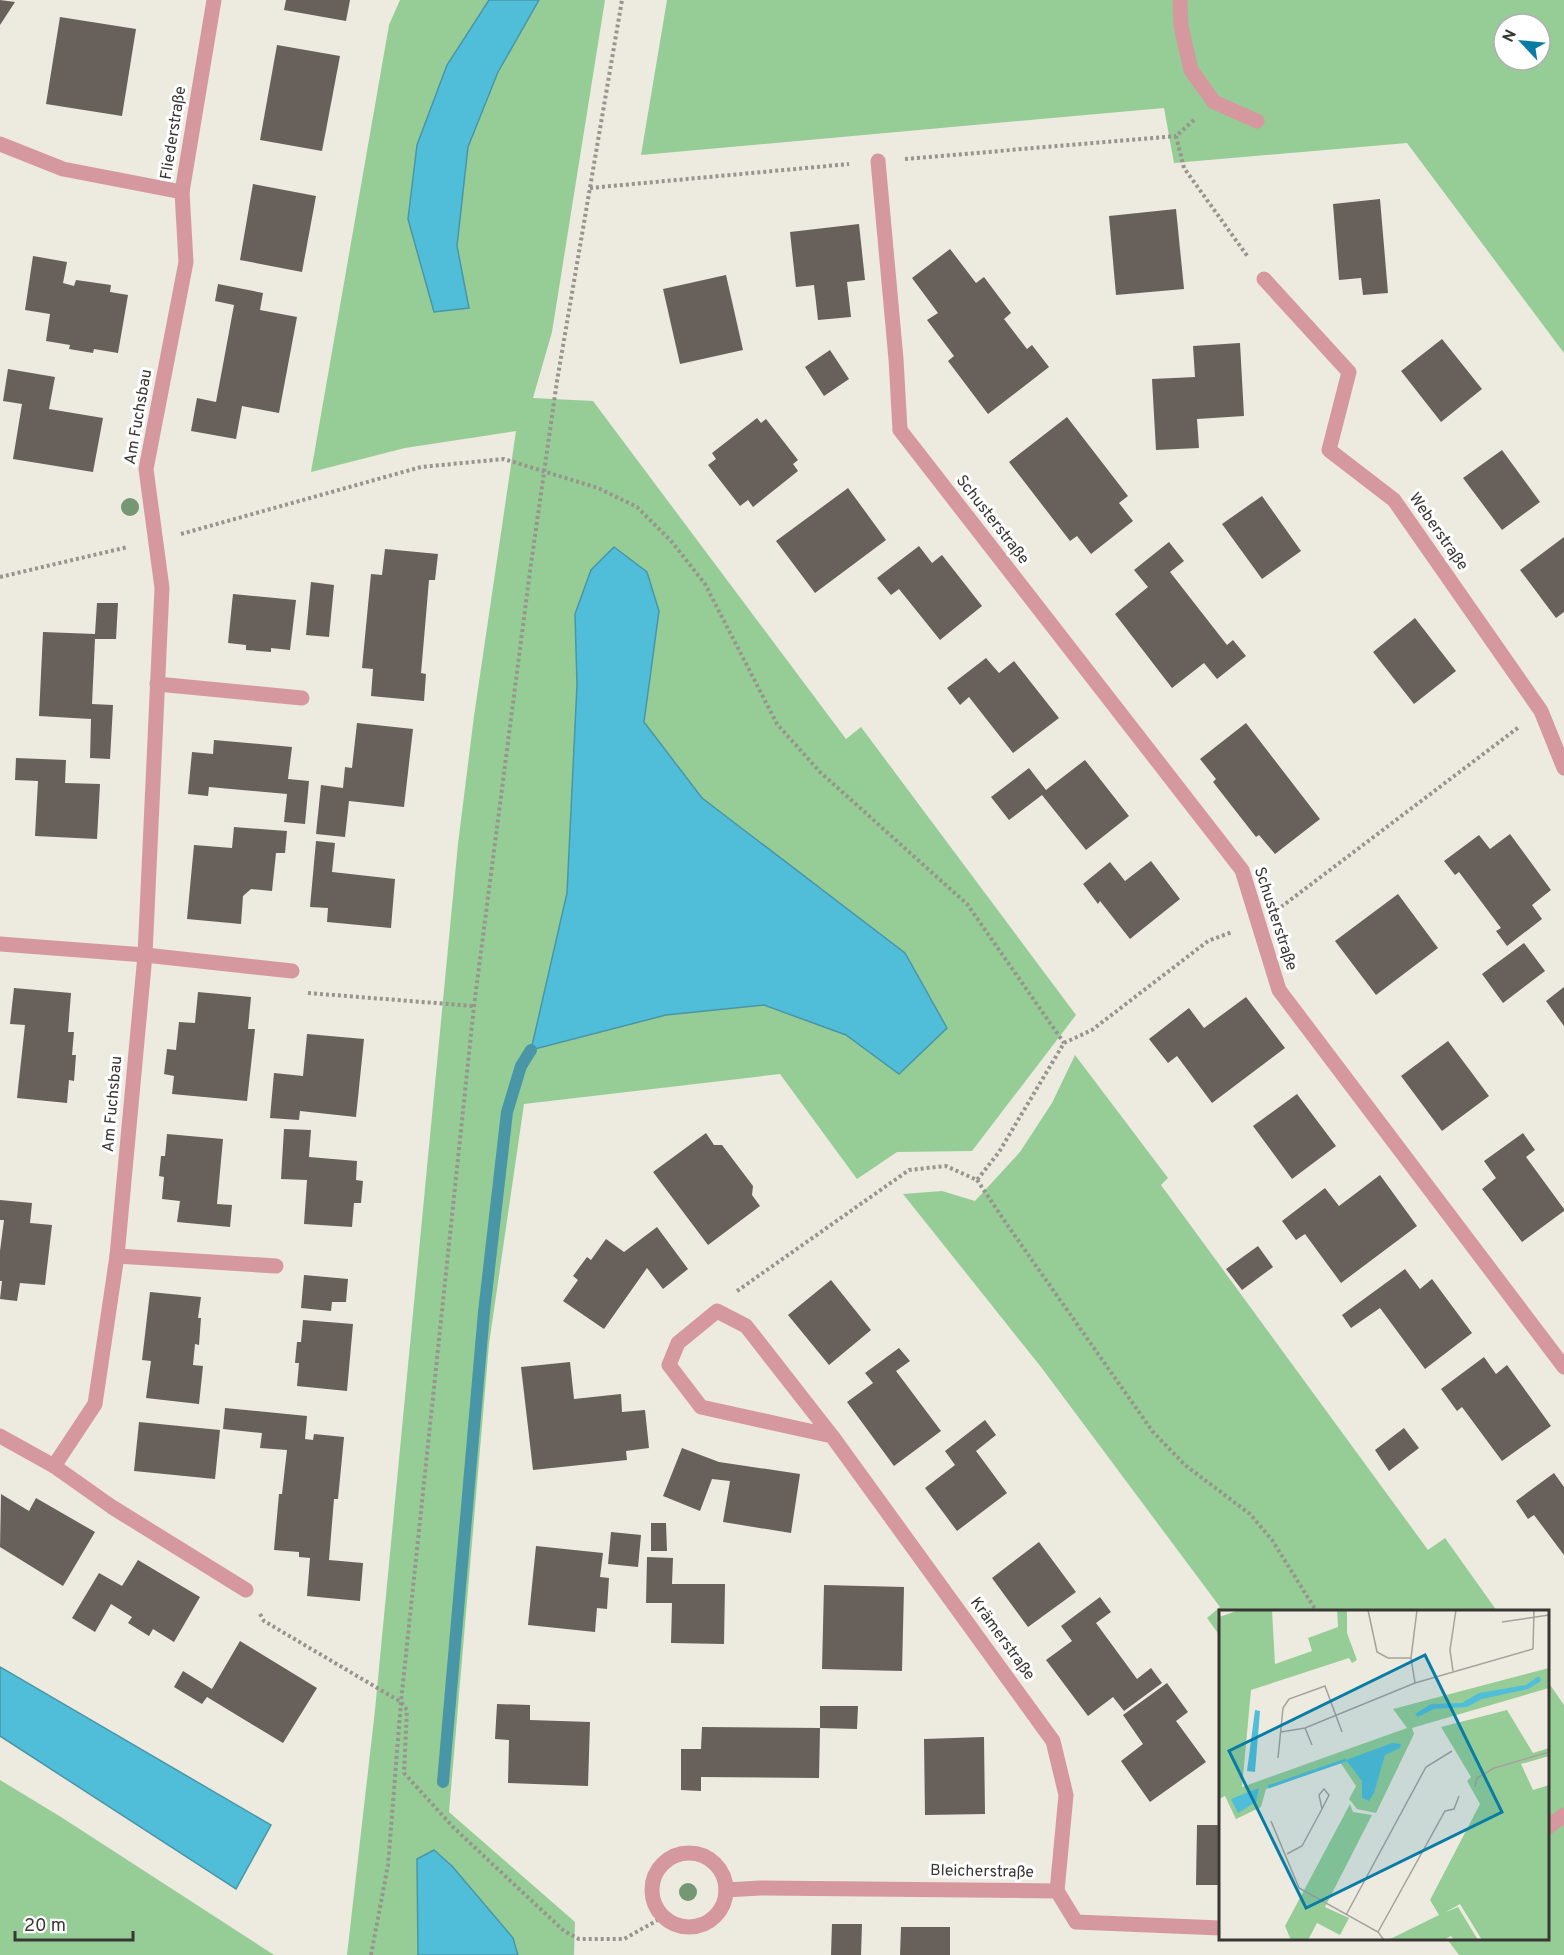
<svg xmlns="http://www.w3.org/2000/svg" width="1564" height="1955" viewBox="0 0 1564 1955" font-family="Overpass,sans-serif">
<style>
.green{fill:#96cd96;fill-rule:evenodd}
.water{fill:#50bed9;stroke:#4996a7;stroke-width:1.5}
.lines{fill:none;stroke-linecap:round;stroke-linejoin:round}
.stream{stroke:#4996a7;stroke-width:12}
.building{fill:#68605b}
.path{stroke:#97958e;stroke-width:4;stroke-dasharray:3 3;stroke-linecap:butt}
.service{stroke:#d6989f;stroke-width:15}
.minor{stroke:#d6989f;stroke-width:15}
.tree{fill:#769773}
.labels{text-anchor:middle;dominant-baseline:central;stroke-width:6;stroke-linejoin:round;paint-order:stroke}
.street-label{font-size:16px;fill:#383733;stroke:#fff}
.inset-river{fill:none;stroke:#50bed9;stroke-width:3}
.inset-road{fill:none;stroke:#a5a29b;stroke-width:1.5}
.view{fill:#087ca4;fill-opacity:0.15;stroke:#087ca4;stroke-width:3}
.inset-edge{fill:none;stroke:#383733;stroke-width:3}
</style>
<rect width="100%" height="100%" fill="#edeae0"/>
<!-- green -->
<g class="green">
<path d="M400,0h205l-53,332 -19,66 60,3 253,338 15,-12 215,288 -104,136 -75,1 -40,27 -77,-105 -256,30 -35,240 -40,468 126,110 -1,33h-227l28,-245 83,-866 16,-128 42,-285 -111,17 -94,24 78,-447z"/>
<path d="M667,0h897v353l-157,-210 -233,20 -10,-55 -523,47zM1504,24h36v36h-36z"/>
<path d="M1075,1055l93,123 -7,7 267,365 17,-12 52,73 -277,1v24l-13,-18 13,-11 -179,-240 -138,-173 39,-3 33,10 45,-49 32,-49z"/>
<path d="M1548,1682l16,23v250h-105l-12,-16 101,-1z"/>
<path d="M0,1780l61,37 213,138h-274z"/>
</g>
<!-- water -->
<g class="water">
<path d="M489,0h50l-41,72 -30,75 -11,99 12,62 -35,4 -26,-93 9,-74 30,-80z"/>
<path d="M614,547l33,25 12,39 -15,111 58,76 203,155 42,75 -48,46 -53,-39 -82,-30 -98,10 -135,35 36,-157 10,-208 -2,-71 16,-44z"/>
<path d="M0,1667l271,158 -35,64 -236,-153z"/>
<path d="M434,1850l18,16 61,72 5,17h-100l-1,-96z"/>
</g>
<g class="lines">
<!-- stream -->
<path class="stream" d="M443,1782l41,-470 23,-200 14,-46 10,-16"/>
</g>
<!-- building -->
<g class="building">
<path d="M0,0l15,2 -15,23z"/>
<path d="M286,0h64l-4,21 -62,-11z"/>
<path d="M60,17l76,12 -14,87 -76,-12z"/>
<path d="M277,45l63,11 -18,95 -62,-11z"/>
<path d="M253,184l63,12 -14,76 -62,-12z"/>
<path d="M1380,199l8,94 -25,2 -2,-17 -22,2 -6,-76z"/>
<path d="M1176,209l8,80 -68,6 -7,-79z"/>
<path d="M859,224l6,56 -18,2 4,35 -33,3 -4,-35 -18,2 -6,-55z"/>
<path d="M950,249l26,34 8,-6 27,36 -7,6 23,30 5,-4 17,22 -61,47 -40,-53 6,-5 -27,-36 11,-7 -26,-35z"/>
<path d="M33,256l34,6 -4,21 11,3 2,-6 35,5 -1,7 18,3 -10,58 -24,-4 -1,4 -24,-4 1,-4 -24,-4 4,-27 -25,-4z"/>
<path d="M726,275l17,75 -63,14 -17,-75z"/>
<path d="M218,284l45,9 -3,17 37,7 -18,96 -37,-7 -6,33 -45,-8 6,-33 19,4 6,-32 12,-65 -19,-4z"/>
<path d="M1442,339l40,50 -41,33 -40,-51z"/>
<path d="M1240,343l4,73 -47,3 2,29 -43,2 -4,-71 43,-2 -2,-31z"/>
<path d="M830,350l19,29 -25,17 -19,-29z"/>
<path d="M8,369l47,8 -6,32 54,9 -10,54 -80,-13 9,-55 -19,-3z"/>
<path d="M1067,417l61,79 -9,7 14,18 -42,33 -14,-18 -7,5 -61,-79z"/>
<path d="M757,418l4,5 5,-4 32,41 -5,4 5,7 -45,36 -5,-7 -8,6 -32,-41 8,-6 -4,-6z"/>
<path d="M1502,450l38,52 -38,28 -39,-52z"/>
<path d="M848,488l38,52 -71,53 -39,-52z"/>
<path d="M1262,496l39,55 -39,28 -40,-55z"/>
<path d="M1564,537v75l-8,6 -36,-48z"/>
<path d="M1169,542l15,19 -14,11 57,73 6,-5 13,16 -29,23 -13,-16 -32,25 -57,-74 33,-27 -14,-17z"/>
<path d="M919,546l13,17 10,-8 40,51 -42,34 -41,-51 -8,6 -14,-17z"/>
<path d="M385,549l53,5 -3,26h-6l-4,47 -4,46 5,1 -2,27 -53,-5 2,-27 -11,-1 9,-94 11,1z"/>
<path d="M311,582l23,3 -5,52 -23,-2z"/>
<path d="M233,594l63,6 -6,50 -19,-2v4l-25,-2v-5l-18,-2z"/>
<path d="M97,603h21l-2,36h-21l-3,65 21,1 -3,54 -20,-1 1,-39 -52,-3 4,-84 52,2z"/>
<path d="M1415,618l41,53 -42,33 -41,-52z"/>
<path d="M986,658l13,15 15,-12 45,57 -46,35 -44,-56 -9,8 -13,-17z"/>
<path d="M357,723l56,6 -9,78 -55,-6 -4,36 -29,-3 5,-49 22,3 2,-21 7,1z"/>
<path d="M1246,723l74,96 -45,35 -16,-19 -3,2 -43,-55 3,-3 -16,-20z"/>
<path d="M214,740l78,7 -4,32 21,2 -4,43 -21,-2 3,-28 -78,-7 -1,9 -20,-2 4,-42 21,2z"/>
<path d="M16,758l50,2 -1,23 35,1 -3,55 -62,-3 3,-55 -23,-1z"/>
<path d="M1085,760l44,56 -43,34 -44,-55 -33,25 -18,-23 38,-29 17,22z"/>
<path d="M234,827l53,4 -2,22h-9l-4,38 -21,-2 -8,7 -2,28 -54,-5 7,-74 38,3z"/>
<path d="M1510,834l41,56 -19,15 10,14 -35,27 -11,-15 5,-3 -42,-56 -4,3 -11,-14 35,-26 11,14z"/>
<path d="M316,841l19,2 -3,29 63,7 -4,49 -64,-6 1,-14 -18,-1z"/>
<path d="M1151,861l29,38 -50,40 -30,-38 -2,3 -15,-20 27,-22 15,19z"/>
<path d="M1398,894l40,54 -62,47 -41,-54z"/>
<path d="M1524,943l21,28 -42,32 -21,-29z"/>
<path d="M1564,987v39l-18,-25z"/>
<path d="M14,988l57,5 -3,39h6l-2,23h4l-2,26 -5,-1 -2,23 -50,-5 8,-73 -15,-1z"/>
<path d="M198,992l53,5 -3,32h7l-8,72 -75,-7 2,-18 -10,-2 3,-25 9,1 3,-28 16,1z"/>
<path d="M1246,997l39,51 -73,55 -35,-47 -9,7 -19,-24 40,-31 15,20z"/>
<path d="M307,1034l57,5 -8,78 -56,-6 -1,9 -29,-2 4,-45 29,3z"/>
<path d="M1448,1041l41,55 -47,35 -41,-55z"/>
<path d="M1297,1094l39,52 -44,33 -39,-53z"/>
<path d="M284,1129l27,1 -2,27 48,4 -1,19 7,1 -2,22h-7l-2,24 -48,-3 3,-44 -26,-1z"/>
<path d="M706,1133l8,12h8l31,41 -1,9 8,11 -52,39 -55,-73z"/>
<path d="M1523,1133l12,17 -9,7 38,52v2l-42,31 -40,-53 14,-11 -12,-17z"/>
<path d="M167,1134l56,5 -6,65 15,1 -2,22 -53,-5 3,-21 -18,-2 2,-22 -5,-1 2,-20h4z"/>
<path d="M1380,1175l37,51 -76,57 -36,-49 -9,6 -14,-19 43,-33 14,18z"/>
<path d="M0,1200l32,3 -2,20 22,2 -7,60 -25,-2 -3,18 -17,-2 2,-18h-2v-30l4,-31h-4z"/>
<path d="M657,1227l31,42 -25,20 -16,-21 -43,61 -41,-28 15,-21 -5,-4 14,-19 4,3 15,-21 18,13z"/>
<path d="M1258,1246l15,21 -31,23 -16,-21z"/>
<path d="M1405,1269l15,20 12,-10 40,54 -47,36 -45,-61 -29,20 -9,-13z"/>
<path d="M304,1275l44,4 -2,23h-14l-1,9 -30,-3z"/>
<path d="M831,1280l40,50 -42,35 -41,-50z"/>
<path d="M150,1292l51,5 -3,21h3l-2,27 -4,-1 -2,21 10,1 -4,38 -53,-6 5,-37 -9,-1z"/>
<path d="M303,1320l50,4 -6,67 -50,-5 2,-23h-4l2,-21h4z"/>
<path d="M899,1348l11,13 -14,10 45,60 -47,35 -47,-64 26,-19 -8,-10z"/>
<path d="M1484,1357l12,17 11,-9 44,61 -49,35 -40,-54 -5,4 -16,-22z"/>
<path d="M570,1362l4,37 47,-5 1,18 23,-2 4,38 -23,3 1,9 -94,10 -12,-103z"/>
<path d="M225,1408l82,8 -2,23 8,1 1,-6 30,3 -6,62h-4l-5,61 34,3 -3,38 -53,-5 3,-38 -11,-1v-5l-25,-2 5,-56h3l5,-44 -27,-2 2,-15 -39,-4z"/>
<path d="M985,1420l11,15 -20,16 31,42 -50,38 -32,-43 30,-23 -10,-14z"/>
<path d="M139,1422l81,8 -5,49 -81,-8z"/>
<path d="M1404,1428l15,20 -30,23 -14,-21z"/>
<path d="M682,1448l37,14 81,12 -9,59 -68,-11 7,-41 -18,-2 -12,32 -37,-15z"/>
<path d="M1554,1473l10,14v68l-30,-40 -6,4 -12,-18z"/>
<path d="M1,1494l28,17 7,-13 59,34 -32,54 -63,-39z"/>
<path d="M651,1523h15l1,28h-16z"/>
<path d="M611,1532l30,3 -3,32 -30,-3z"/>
<path d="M1039,1542l37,50 -48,35 -36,-49z"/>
<path d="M536,1546l67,7 -3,24 9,1 -2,31 -10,-1 -2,24 -67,-7z"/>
<path d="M647,1557l26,1 -1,26h53l-1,60 -53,-1 1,-40h-26z"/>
<path d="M138,1560l62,37 -26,45 -21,-13 -4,7 -21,-13 4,-6 -21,-13 -16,28 -23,-14 27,-45 23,13z"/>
<path d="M824,1585l80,2 -2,84 -80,-2z"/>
<path d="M1100,1597l11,15 -15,11 41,56 14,-11 11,15 -38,28 -11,-14 -25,19 -42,-56 26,-19 -11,-15z"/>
<path d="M240,1641l77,47 -34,55 -76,-46 -5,7 -28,-17 9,-16 29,18z"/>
<path d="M1167,1683l21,29 -12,9 30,41 -56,40 -29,-41 22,-17 -20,-29z"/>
<path d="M497,1704l33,1v15l60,2 -2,64 -80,-3 1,-43 -14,-1z"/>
<path d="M820,1706h38l-1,23 -37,-1z"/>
<path d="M702,1727l118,1 -1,50 -118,-1v14l-20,-1v-41h20z"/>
<path d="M984,1737l1,77 -60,1 -1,-76z"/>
<path d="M1197,1825h23v60h-24z"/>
<path d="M832,1924h30l-1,31h-30z"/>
<path d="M901,1927h49v28h-50z"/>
</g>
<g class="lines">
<!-- path -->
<g class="path">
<path d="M1194,120l-18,16 8,32 64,89"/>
<path d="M905,159l271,-23"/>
<path d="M590,188l259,-24"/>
<path d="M181,534l240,-67 83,-8 94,29 39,19 35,35 33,42 72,140 43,48 147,132 97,139"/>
<path d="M0,577l128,-30"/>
<path d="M1281,907l238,-180"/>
<path d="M308,993l166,13"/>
<path d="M977,1180l31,46 145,206 32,33 65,49 22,26 45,72"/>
<path d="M737,1291l172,-121 37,-4 31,14 22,-28 65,-109 28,-13 116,-89 24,-9"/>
<path d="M260,1614l4,7 137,81 6,8 -3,63 50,55 110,103 15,8h45l39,-22"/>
<path d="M371,1955l17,-90 13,-163 73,-696 56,-435 27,-190 65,-381"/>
</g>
<!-- service -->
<path class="service" d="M878,161l18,198 4,71"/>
<!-- minor -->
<g class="minor">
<path d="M1180,0l1,26 10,44 23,32 43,19"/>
<path d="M0,144l63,25 119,23"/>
<path d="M1264,279l85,93 -20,78 65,50 147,211 23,57"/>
<path d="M900,430l342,440 37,120 285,377"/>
<path d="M157,684l145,14"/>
<path d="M0,944l145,11 147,16"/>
<path d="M117,1256l159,10"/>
<path d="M0,1436l54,30 58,41 134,83"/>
<path d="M832,1436l-131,-29 -32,-42 9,-22 39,-32 29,15 86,110 221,305 13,54 -9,96"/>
<path d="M54,1466l41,-62 22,-148 28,-301 17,-367 -16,-119 40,-207 -4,-70 32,-192"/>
<path d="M1548,1827l16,-12"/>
<circle cx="689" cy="1890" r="37"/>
<path d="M726,1890l34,-2 297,3 19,31 144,6"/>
</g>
</g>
<!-- trees -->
<g class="tree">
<circle cx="130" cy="507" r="9"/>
<circle cx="688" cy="1892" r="9"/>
</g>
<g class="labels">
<!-- street labels -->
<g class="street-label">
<text transform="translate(174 133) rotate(-81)">Fliederstraße</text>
<text transform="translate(139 417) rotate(-80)">Am Fuchsbau</text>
<text transform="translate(992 520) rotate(52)">Schusterstraße</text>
<text transform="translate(1438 532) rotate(55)">Weberstraße</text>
<text transform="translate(1275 919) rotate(72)">Schusterstraße</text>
<text transform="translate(113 1104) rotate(-85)">Am Fuchsbau</text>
<text transform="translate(1002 1639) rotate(54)">Krämerstraße</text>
<text transform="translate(982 1872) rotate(1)">Bleicherstraße</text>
</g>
</g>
<!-- overview -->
<g transform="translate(1219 1610)">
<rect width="330" height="330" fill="#edeae0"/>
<path d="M21,0h32l3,54 37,-13 -4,-13 30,-11 -1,-17h10v23l10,27 -5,3 -3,-5 -98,32 -9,97 165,-59 -14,-19 156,-41v20l-137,40 2,6 -38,79 -19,-4 -8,-10 7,-13 -16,-24 -74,27 -5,18 -25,12 -11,-23 -6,3v-182zM288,100l26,43 16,-5v8l-28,8 12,26 16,-5v155h-67l-22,-36 -14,8 12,-5 20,33h-24l-3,-4 -8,4h-55l51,-25 -9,-15 50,-96 -13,-23 4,-4 -30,-50zM131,194l3,8 19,3 -47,92 24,11 -9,17 -23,-12 -9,17h-17l-6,-14z" fill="#96cd96"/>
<path d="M320,66l2,5 -13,8 -46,10 -15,8 -33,2 -16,8 -3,-3 16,-10 31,-1 17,-10 47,-8zM36,100l5,1 -5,61 -8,-1zM173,133l9,1 -1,4 -15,7 -11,38 -5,8 -7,-3v-17l-16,-21zM40,178l-3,14 -18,11 -7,-14z" fill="#50bed9"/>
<path class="inset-river" d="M49,177l78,-27"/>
<path class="inset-road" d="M149,0l9,42 11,6h23M283,12l47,-7M314,39l1,-39M234,61l-3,-21 6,-40M196,73l-4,-25 6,-48M86,118l7,17M62,122l24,-4 110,-45 118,-34M59,148l5,-50 6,-9 36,-13 17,46M256,177l2,-9 17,-10 55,-16M52,211l28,67 79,44 6,8M68,244l15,-8 20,-37 7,-14 -5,-6 -5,6 3,14M127,305l80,-148 26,-16M159,322l67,-121 9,-2 5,-13"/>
<path class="view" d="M206,45l77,157 -196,96 -77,-157z"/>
<rect width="330" height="330" class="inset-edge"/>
</g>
<!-- north arrow -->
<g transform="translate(1522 42) rotate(296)"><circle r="28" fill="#ffffff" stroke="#afafad" stroke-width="1.5"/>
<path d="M0-4.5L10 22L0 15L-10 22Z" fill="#087ca4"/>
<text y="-9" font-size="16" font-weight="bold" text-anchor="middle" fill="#383733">N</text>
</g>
<!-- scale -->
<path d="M15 1931v9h118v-9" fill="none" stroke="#383733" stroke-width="3"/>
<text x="24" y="1931" font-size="18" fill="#383733" stroke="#ffffff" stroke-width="4.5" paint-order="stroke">20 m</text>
</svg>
